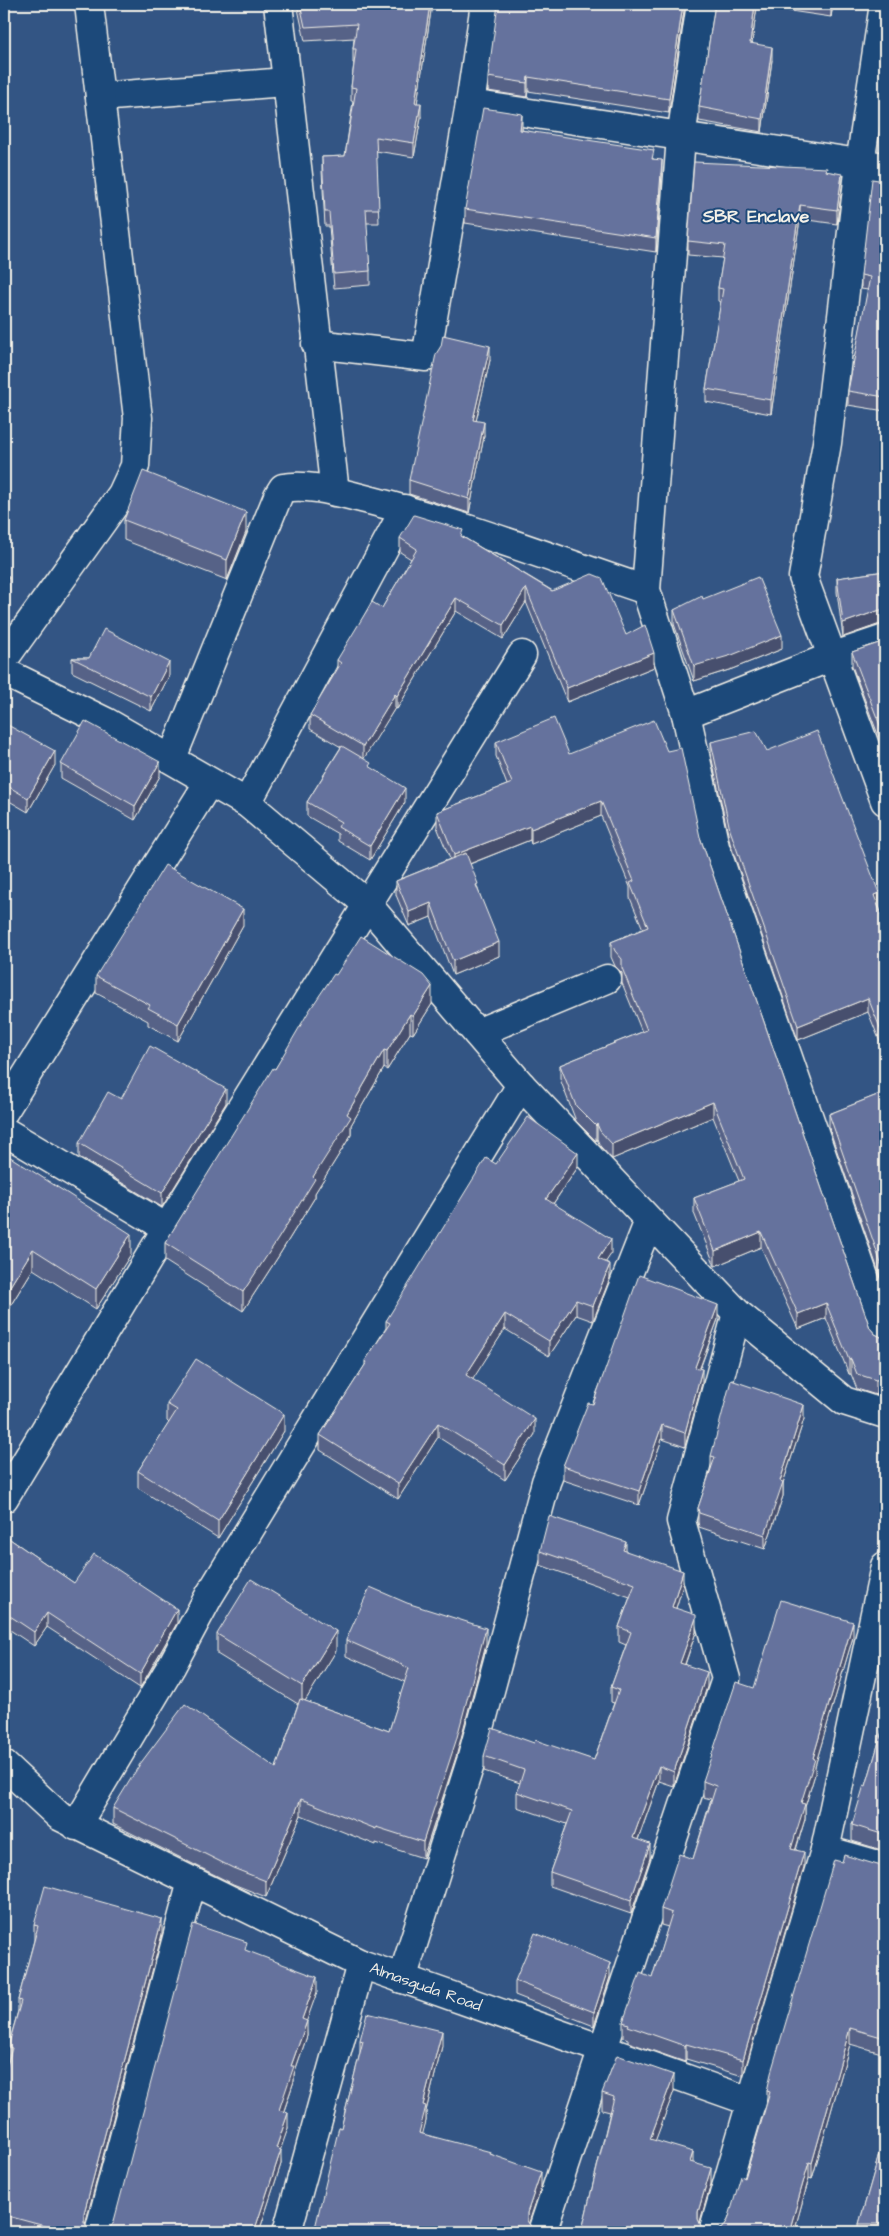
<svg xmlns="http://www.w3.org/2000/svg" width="889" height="2236" viewBox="0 0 889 2236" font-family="'Architects Daughter',sans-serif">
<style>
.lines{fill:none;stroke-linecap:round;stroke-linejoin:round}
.minor-casing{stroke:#f4f1e8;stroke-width:31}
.tertiary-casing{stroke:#f4f1e8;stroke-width:31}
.minor{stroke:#1f4a7a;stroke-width:28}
.tertiary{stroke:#1f4a7a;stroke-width:28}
.wall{fill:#576287;stroke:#f4f1e8}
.shaded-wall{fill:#47506e;stroke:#f4f1e8}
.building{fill:#65729d;stroke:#f4f1e8}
.labels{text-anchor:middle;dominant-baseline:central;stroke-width:4;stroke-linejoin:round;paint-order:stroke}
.street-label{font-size:16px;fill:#f4f1e8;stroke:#1f4a7a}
.neighbourhood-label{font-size:18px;font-weight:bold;fill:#f4f1e8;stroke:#1f4a7a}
</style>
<rect width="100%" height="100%" fill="#335584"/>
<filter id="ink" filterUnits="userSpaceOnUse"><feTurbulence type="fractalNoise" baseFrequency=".02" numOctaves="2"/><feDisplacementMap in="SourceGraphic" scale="10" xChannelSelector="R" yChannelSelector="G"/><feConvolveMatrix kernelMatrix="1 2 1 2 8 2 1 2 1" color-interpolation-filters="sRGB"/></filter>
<g filter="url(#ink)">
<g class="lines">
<!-- minor casing -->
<g class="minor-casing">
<g id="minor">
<path d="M278,4l57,488"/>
<path d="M701,4l-20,133 -35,453 40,124 29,133 170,490"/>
<path d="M884,4l-24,160 -33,279 -24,134 82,224"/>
<path d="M100,97l185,-15"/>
<path d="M470,104l415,63"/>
<path d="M316,344l110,13 44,-253 15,-100"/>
<path d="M4,659l118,-165 13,-28 3,-48 -49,-414"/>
<path d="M4,672l102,50 141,81 121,102 153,180 216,228 107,88 41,13"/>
<path d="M686,714l145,-57 54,-18"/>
<path d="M172,758l106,-262 5,-8c26,-5 57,5 82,11 95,24 188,60 281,91"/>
<path d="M247,803l158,-294"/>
<path d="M477,1033l130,-54"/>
<path d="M4,1111l205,-329"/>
<path d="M4,1131l163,97"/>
<path d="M4,1498l163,-270 355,-573"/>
<path d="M76,1826l96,-161 37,-69 312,-511"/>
<path d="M825,1850l60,17"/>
<path d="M402,1979l69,-218 75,-279 103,-261"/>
<path d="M99,2232l93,-351"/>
<path d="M287,2232l74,-268"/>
<path d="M542,2232l184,-553 -45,-158 56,-208"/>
</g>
</g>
<!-- tertiary casing -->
<g class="tertiary-casing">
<g id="tertiary">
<path id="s1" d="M4,1765l55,51 302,148 391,138"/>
<path d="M713,2232l112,-382 60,-284"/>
</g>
</g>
<!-- minor -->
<use href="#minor" class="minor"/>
<!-- tertiary -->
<use href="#tertiary" class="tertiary"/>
</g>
<!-- wall -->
<g class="wall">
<path d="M297,4h135l-15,99 4,14 -7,40 -38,-6 3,72h-13l4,48v14l-36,3 -5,-62h-4l-3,-55v-14l23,-1 8,-55h-2v-14l3,-24h-1v-14l1,-11 -49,3z"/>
<path d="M685,4l-16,109 -141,-22 -1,6 -39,-6v-14z"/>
<path d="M715,4h118l-2,13 -74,-11 -5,37 20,17 -10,72 -63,-11v-14z"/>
<path d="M522,128v2l132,29 8,15 -6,78 -191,-29v-14z"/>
<path d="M827,171l15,16 -5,37 -37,-5 -29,195 -65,-12v-13l15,-87 -3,-1v-13l5,-30 -35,-3v-14z"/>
<path d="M885,181v230l-37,-6v-14l20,-101 -7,-1v-14z"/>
<path d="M490,360l-14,61 8,15 -15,77 -60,-19v-14z"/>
<path d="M124,520l122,12 -19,48 -103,-40z"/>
<path d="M463,537l163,98 28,32 -87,35 -41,-100 -23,37 -47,-28 -59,98 -2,-1 -32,51 8,9 34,34 -35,58 -32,-19v-7l-31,-18v-14l34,-55 -31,-18v-14l27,-45v-10l45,-52 29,-49 -11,-7v-14z"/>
<path d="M885,571v53h-5l-37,13 -6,-45v-14z"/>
<path d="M703,599l79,50 -50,20 -38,12 -20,-57v-14z"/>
<path d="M885,641v111l-11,-28 -22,-58v-14z"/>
<path d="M72,658h17l80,18 -18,35 -79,-39z"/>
<path d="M4,723l51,42 -27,47 -24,-14z"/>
<path d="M496,742l73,12 131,83 170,491 5,6 8,4 -7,57 -19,-6 -6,-15h-2l-23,-56 -28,11 -37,-82 -46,19 -21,-53v-15l45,-17 -26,-64 -101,42 -12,-13 -3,-7 -1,2 -20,-20 -16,-42v-14l82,-33 -20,-49v-10l-7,-7 -4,-9v-15l32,-13 -13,-31v-11l-29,-71 -70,28 -1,-4 -60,24 29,92 -46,19 -22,-58 -22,9 -13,-31v-14l54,-22 -13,-32v-15l70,-27 -11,-29z"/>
<path d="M711,742l56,9 112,155 6,19v129l-17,-42 -70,28 -68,-197 -19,-88z"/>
<path d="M61,764l99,12 -25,44 -74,-42z"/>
<path d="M243,925l-65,116 -30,-16v-4l-52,-28v-17z"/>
<path d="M336,975l96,29 -19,30 -3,-1 -23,37 -3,-2 -33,57v10l-36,58v4l-37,60 -35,54 -78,-50v-18l110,-174z"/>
<path d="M885,1092v198l-56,-162v-14z"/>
<path d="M121,1099l105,4 -64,104 -83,-50v-14z"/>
<path d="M4,1153l127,101 -35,55 -63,-40 -29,47z"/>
<path d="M496,1164l82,3 -25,37 58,50 -6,8 5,16 -17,43 -17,-6 -27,41 -44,-27 -33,50 63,55 -30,46 -67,-43 -40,62 -78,-49v-15l45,-70v-4l21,-33v-7z"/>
<path d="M718,1319l-18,50 2,14 -17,64 -23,-8 -23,66 -76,-25v-14l30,-62z"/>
<path d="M167,1404l117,27 -66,107 -80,-50v-17l31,-48 -2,-2z"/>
<path d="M804,1419l-21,64v13l-18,53 -66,-22 -1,-5v-14l13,-39v-13z"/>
<path d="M4,1535l70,48 103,40 -37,65 -93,-61 -13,19 -30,-20z"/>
<path d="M540,1551h86l57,34 -7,23 20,24 -11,33 22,22 -33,99 -15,-5 -21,59 12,18 -19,56 -81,-28v-14l17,-48 -50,-17v-15l3,-9 -36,-12v-15l50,-13 60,17 20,-57 -3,-1v-15l15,-42 -7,-3v-15l11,-30 -90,-32z"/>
<path d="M217,1634l119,17 -31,50 84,30 16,-49 -59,-26v-16l140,4 -30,113 -33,101 -47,-15v2l-75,-30 -35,82 -33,-13 -120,-60v-16l163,-40 22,-64 -81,-50z"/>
<path d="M853,1637l-38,129v8l-10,33v12l-9,31 8,17 -61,209 -57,-17 -1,3 -57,-20v-3l-5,-2v-15l29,-44 16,-51 -7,-2v-16l32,-50 18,-60 -8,-2v-16l51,-93z"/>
<path d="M885,1721v130l-33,-10v-16l14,-39z"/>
<path d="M842,1862l43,4v188l-35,-10 -38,135 -3,-1 -15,54h-211v-6l27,-114 -8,-2v-17l72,-2 -19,50 38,22 18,21 -12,39 2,3 7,5h8l7,-3 5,-8 17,-42 22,-74v-13z"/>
<path d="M34,1925l128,9 -77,289 3,5 7,4h9l6,-4 4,-7 133,-270 70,41 -11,29 1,15 -13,38v7l-10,30 4,17 -8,21 1,15 -22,68h-247l-8,-2v-154l4,-15v-14l10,-36v-11l16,-60z"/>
<path d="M610,1977l-16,49 -79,-31v-14z"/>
<path d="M360,2040l82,6 -16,65v10l-4,13 69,20 50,33 -12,36 4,9 -192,-104 19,-75z"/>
<path d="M885,2134v98h-26v-8z"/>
</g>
<!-- shaded-wall -->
<g class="shaded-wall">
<path d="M430,4h2l-17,113v-14z"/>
<path d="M683,4h2l-16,109v-14z"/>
<path d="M755,4h2v2l-7,51v-14z"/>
<path d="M831,4h2l-2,13z"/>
<path d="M772,47v13l-10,72v-13z"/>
<path d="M528,77v14l-1,6v-14z"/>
<path d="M421,103v14l-7,40v-14z"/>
<path d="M522,114v14l-2,16v-14z"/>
<path d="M662,160v14l-6,78v-14z"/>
<path d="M842,174v13l-5,37v-14z"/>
<path d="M800,205v14l-29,195v-14z"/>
<path d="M490,346v14l-17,74v-14z"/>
<path d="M484,422v14l-15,77v-14z"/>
<path d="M246,512v20l-19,48v-20z"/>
<path d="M9,577v14l-5,9v-14z"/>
<path d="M526,588v14l-23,37v-14z"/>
<path d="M456,598v13l-59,98v-13z"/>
<path d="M880,610v14l-37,13v-14z"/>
<path d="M782,635v14l-50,20 -38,12v-15z"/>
<path d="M654,653v14l-87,35v-14z"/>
<path d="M169,662v14l-18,35v-14z"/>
<path d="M395,694v14l-32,52v-14z"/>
<path d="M55,751v14l-27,47v-14z"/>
<path d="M160,762v14l-25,44v-14z"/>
<path d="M405,788v14l-35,58v-14z"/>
<path d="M601,801v15l-70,28v-15z"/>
<path d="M530,826v14l-76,30v-15z"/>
<path d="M879,893v13l-5,2v-13z"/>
<path d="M431,903v14l-22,9v-14z"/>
<path d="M243,909v16l-65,116v-17z"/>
<path d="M499,942v14l-46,19v-14z"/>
<path d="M432,986v18l-19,30v-18z"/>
<path d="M868,998v14l-70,28v-14z"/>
<path d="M410,1014v19l-23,37v-19z"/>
<path d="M384,1050v18l-33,57v10l-36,58v4l-37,60 -35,54v-19l70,-115 34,-63z"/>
<path d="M226,1089v14l-64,104v-14z"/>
<path d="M713,1102v15l-101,42v-15z"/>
<path d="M597,1124v15l-1,2v-15z"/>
<path d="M578,1153v14l-32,47v-15z"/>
<path d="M761,1232v15l-46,19v-15z"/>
<path d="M131,1234v20l-35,55v-20z"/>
<path d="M611,1239v15l-13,20v-15z"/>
<path d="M33,1249v20l-29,47v-20z"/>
<path d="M610,1264v14l-17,43v-15z"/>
<path d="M576,1300v15l-27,41v-15z"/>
<path d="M826,1303v15l-28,11v-15z"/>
<path d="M718,1305v14l-23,62v-14z"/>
<path d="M505,1314v15l-39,61v-15z"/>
<path d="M851,1359v15h-2v-14z"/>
<path d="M702,1369v14l-17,64v-14z"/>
<path d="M885,1377v14l-9,4v-15z"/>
<path d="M804,1405v14l-21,64v13l-18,53v-14l15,-54z"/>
<path d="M284,1414v17l-66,107v-17z"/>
<path d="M535,1419v15l-30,46v-15z"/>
<path d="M438,1423v14l-40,62v-15z"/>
<path d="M662,1425v14l-23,66v-14z"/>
<path d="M626,1542v14l-3,-6z"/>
<path d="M683,1571v14l-11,36v-14z"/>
<path d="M177,1609v14l-37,65v-14z"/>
<path d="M47,1613v14l-13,19v-14z"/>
<path d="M696,1618v14l-16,46v-15z"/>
<path d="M853,1622v15l-38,129v8l-10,33v12l-14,45v-15l10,-46 12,-45z"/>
<path d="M486,1628v16l-30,113 -33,101v-16z"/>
<path d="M336,1631v20l-34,55v-20z"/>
<path d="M707,1672v15l-33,99v-14z"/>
<path d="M659,1766v15l-26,72v-15z"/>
<path d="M301,1799v16l-35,82v-16z"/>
<path d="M650,1844v14l-19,56v-14z"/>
<path d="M804,1852v15l-61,209v-16z"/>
<path d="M162,1919v15l-78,294v-15z"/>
<path d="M610,1963v14l-16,49v-14z"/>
<path d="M317,1977v15l-15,42v-15z"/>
<path d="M307,2021v15l-13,38v7l-15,44v-15l12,-44z"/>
<path d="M850,2028v16l-38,135v-16z"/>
<path d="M442,2031v15l-16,65v10l-7,27v-15l4,-28z"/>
<path d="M686,2044v15l-1,3v-16z"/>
<path d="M674,2075v16l-24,64v-16z"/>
<path d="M288,2113v15l-12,35v-15z"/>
<path d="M281,2150v14l-22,68h-5z"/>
<path d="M693,2152v16l-3,-6z"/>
<path d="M809,2162v16l-15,54h-5z"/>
<path d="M711,2168v16l-13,44v-16z"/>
<path d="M541,2172v15l-14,41v-15z"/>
</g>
<!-- building -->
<g class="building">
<path d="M300,4h130l-15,99h6l-7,40 -38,-6 3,72h-13l4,62 -36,3 -5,-62h-4l-3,-55 23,-1 11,-68 -5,-1 5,-38h-3l4,-25 -52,3z"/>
<path d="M498,4h185l-14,95 -141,-22 -1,6 -39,-6z"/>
<path d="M715,4h40l-5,39 22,4 -10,72 -63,-12z"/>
<path d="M483,108l39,6 -2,16 134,20 -2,9 10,1 -6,78 -191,-29z"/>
<path d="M694,162l133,6 -1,3 16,3 -5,36 -37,-5 -29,195 -65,-11 17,-100 -5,-1 7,-43 -37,-4z"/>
<path d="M872,179l13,2v216l-37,-6 22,-114 -9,-2z"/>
<path d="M443,335l47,11 -17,74 11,2 -15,77 -60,-19 27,-126 5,-8z"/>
<path d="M143,471l103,41 -19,48 -103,-40z"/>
<path d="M414,515l49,15 -2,6 91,55 40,-17 10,4 24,57 19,-10 9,28 -87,35 -41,-100 -23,37 -47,-27 -59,98 -2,-2 -32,52 -53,-31 31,-52 -4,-3 35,-58 10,6 35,-59 -17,-11z"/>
<path d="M885,571v39h-5l-37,13 -6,-45z"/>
<path d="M4,575l5,2 -5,9z"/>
<path d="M758,577l24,58 -50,20 -38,11 -20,-56 28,-14 1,3z"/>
<path d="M104,629l65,33 -18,35 -79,-39h17z"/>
<path d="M885,641v97l-11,-28 -22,-58z"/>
<path d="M554,718l15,36 85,-34 13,31 14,-3 19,89 170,491 5,6 8,4 2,-1v40l-9,3 -19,-6 -6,-15 -2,1 -23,-57 -28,11 -37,-82 -46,19 -21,-53 50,-19 -31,-77 -101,42 -12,-13 -3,-7 -1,2 -20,-20 -16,-41 87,-35 -25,-62v-9l-7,-8 -4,-9 37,-15 -18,-44 4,-2 -33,-80 -70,28 -1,-3 -76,29 -17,-43 75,-29 -16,-41z"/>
<path d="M85,721l75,41 -25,44 -74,-42z"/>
<path d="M4,723l51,28 -27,47 -24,-14z"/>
<path d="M756,731l11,20 50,-20 62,162 -5,2 11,30v115l-17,-42 -70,28 -68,-196 -19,-88z"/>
<path d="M342,746l29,17 -2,3 36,22 -35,58 -32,-19 3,-5 -34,-20z"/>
<path d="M466,853l12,31 -2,1 23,57 -46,19 -22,-58 -22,9 -13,-31z"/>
<path d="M165,865l78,44 -65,115 -30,-16 2,-3 -54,-29z"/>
<path d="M361,936l62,39 9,11 -19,30 -3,-2 -23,37 -3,-1 -37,64 4,3 -38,60 2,2 -37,60 -35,53 -78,-49 108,-175 2,1 34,-58 25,-37 2,1z"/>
<path d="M150,1046l76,43 -64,104 -83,-50 29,-51 13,7z"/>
<path d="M885,1092v183l-56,-161z"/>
<path d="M528,1117l50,36 -32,46 65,40 -13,20 12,5 -17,42 -17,-6 -27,41 -44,-27 -39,61 69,44 -30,46 -67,-42 -40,61 -78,-49 47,-73 -2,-1 25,-38 -4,-2 100,-163 10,6z"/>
<path d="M4,1153l127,81 -35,55 -63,-40 -29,47z"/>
<path d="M639,1275l79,30 -23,62 7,2 -17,64 -23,-8 -23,66 -76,-25 25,-63 5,1z"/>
<path d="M196,1359l88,55 -66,107 -80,-50 39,-61 -10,-6z"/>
<path d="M731,1380l73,25 -24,76 3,1 -18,53 -66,-22 -1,-5 17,-51 -4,-1z"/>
<path d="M549,1516l77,26 -3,8 60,21 -11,36 24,8v3l-16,45 27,9 -33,100 -15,-6 -26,72 17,6 -19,56 -81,-28 22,-61 -55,-19 7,-22 -40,-14 8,-28 42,15 1,-3 59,20 25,-70 -8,-3 20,-55 -12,-5 16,-43 -95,-33z"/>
<path d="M4,1535l70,48 20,-29 83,55 -37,65 -93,-61 -13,19 -30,-20z"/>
<path d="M251,1579l85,52 -34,55 -85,-52z"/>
<path d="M370,1587l37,16 79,25 -30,113 -33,101 -47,-15v2l-75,-30 -35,82 -33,-13 -120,-60 27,-44 45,-60 91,64 24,-69 89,32 20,-63 -63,-28z"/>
<path d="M781,1600l72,22 -40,136 2,1 -14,44 4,1 -14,45 13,3 -61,208 -57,-16 -1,2 -57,-20 1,-2 -6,-2 17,-49 12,5 20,-65 -11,-4 18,-55 14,5 23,-73 -13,-5 33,-99 18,6z"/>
<path d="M885,1721v114l-33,-10 12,-40 2,1z"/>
<path d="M844,1855l37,11h4v172l-35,-10 -38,135 -3,-1 -20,70h-188l-18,-6 31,-129 -12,-4 15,-38 57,20 -24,64 43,13 -3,10 21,6 -13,44v7l3,7 7,5h8l7,-3 5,-8 13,-44 4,2 25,-86 -3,-1 5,-22 62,-209 8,2z"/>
<path d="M45,1886l117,33 -78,294v9l4,6 7,4h9l6,-4 4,-7 79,-297 54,18 -2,8 72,27 -15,42 5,2 -16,45h3l-15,44 9,3 -12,35 5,2 -27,82h-187l-63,-17v-139l8,-28 -4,-1 13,-46 -3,-1 20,-74 -4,-1z"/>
<path d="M535,1933l75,30 -16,49 -79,-31z"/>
<path d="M367,2013l75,18 -19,74 3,1 -7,27 72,19 -1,2 51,18 -14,41v8l6,8 -1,3h-218l25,-105 2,1 22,-87 -3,-1z"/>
<path d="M885,2134v90h-26z"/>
</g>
</g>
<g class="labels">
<!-- street labels -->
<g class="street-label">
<text stroke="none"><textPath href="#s1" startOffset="480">Almasguda Road</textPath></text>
</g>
<!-- neighbourhood labels -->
<g class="neighbourhood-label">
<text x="756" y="216">SBR Enclave</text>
</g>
</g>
<!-- margin -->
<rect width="889" height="2236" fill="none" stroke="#1f4a7a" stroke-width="20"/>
<rect x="10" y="10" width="869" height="2216" fill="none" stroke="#f4f1e8" stroke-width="2" filter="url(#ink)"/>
</svg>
